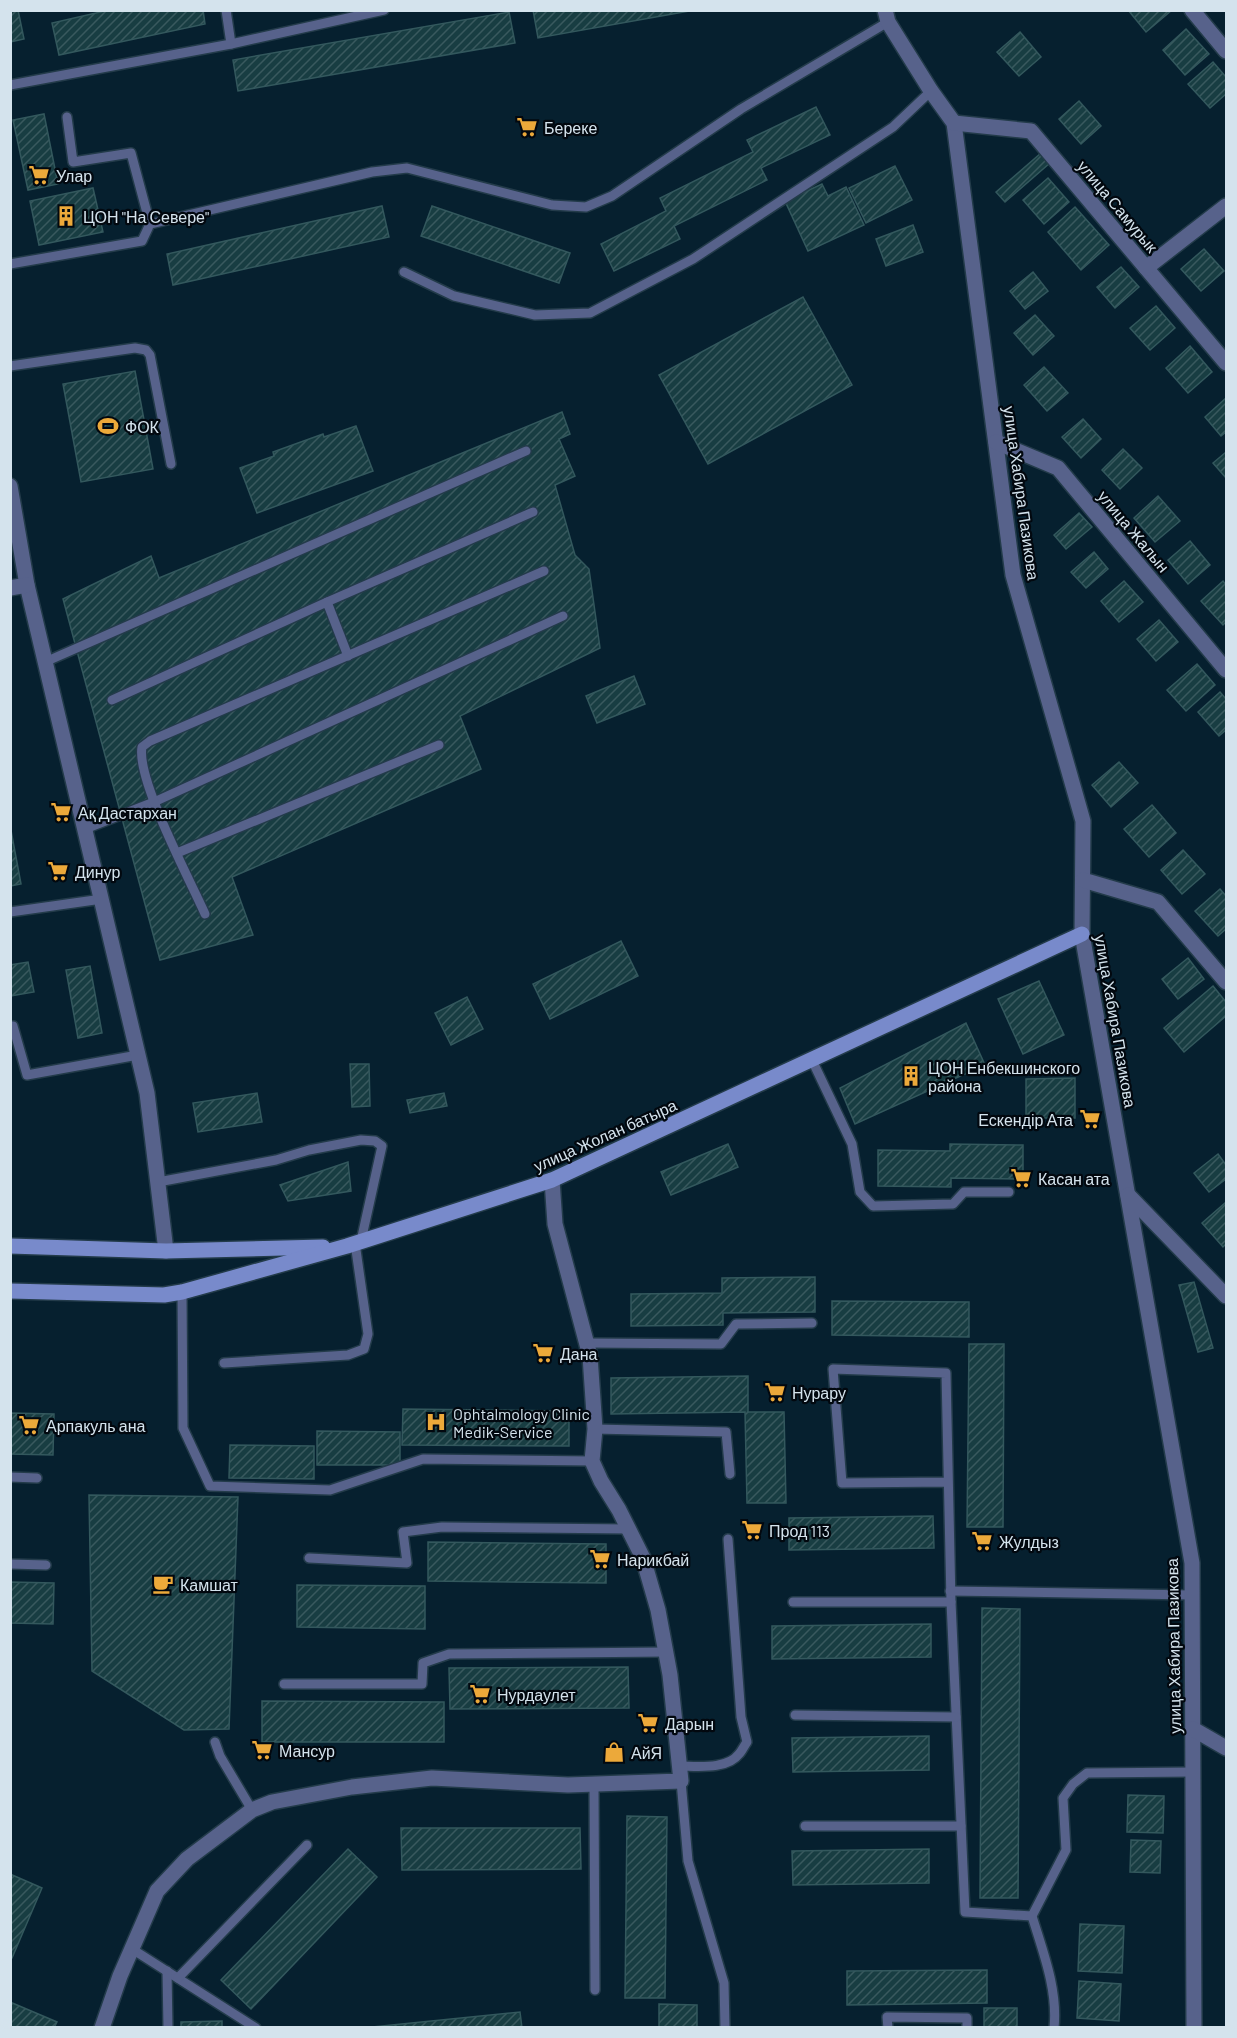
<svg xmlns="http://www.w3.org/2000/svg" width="1237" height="2038" viewBox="0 0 1237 2038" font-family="Barlow,sans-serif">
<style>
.building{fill:url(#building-hatch);stroke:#33585d;stroke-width:1.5}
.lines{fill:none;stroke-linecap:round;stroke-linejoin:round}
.lane-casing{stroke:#233b4a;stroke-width:12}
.street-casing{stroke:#233b4a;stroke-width:18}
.secondary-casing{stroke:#233b4a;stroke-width:18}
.lane{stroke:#57628b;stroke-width:9}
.street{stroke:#57628b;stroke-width:15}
.secondary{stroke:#788acb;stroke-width:15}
.labels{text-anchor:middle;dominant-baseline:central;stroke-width:4.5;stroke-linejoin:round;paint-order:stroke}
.poi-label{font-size:16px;fill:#d4e3ed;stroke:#02080f;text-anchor:start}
.street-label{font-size:16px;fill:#d4e3ed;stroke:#02080f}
</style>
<defs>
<pattern id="building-hatch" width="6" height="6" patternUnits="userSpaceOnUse" patternTransform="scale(1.5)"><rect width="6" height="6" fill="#183d42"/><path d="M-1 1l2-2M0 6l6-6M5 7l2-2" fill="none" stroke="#39595e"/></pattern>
</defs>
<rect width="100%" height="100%" fill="#06202f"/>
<!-- building -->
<g class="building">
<path d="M10,10h8l6,29 -14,3z"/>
<path d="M109,10h94l2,14 -146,31 -7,-32z"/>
<path d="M533,10h162l-157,28z"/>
<path d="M1128,10h44l-26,22z"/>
<path d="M509,12l6,31 -277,48 -5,-31z"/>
<path d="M1186,29l23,25 -24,21 -22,-25z"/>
<path d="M1020,32l21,25 -22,19 -22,-24z"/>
<path d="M1213,62l13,15v17l-16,14 -22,-24z"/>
<path d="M1079,101l22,25 -20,18 -22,-25z"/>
<path d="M816,107l14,28 -69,33 6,12 -93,46 6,13 -66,32 -13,-27 65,-33 -6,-13 93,-46 -6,-12z"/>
<path d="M44,114l14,70 -30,6 -15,-70z"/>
<path d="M1041,153l9,10 -45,39 -9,-10z"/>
<path d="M895,166l17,34 -46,23 -17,-35z"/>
<path d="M1048,178l21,24 -25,22 -21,-24z"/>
<path d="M822,184l6,12 18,-9 18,38 -56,26 -23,-50z"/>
<path d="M93,188l10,44 -64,13 -9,-44z"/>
<path d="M382,206l7,31 -216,48 -6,-31z"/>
<path d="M432,206l138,47 -11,30 -138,-47z"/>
<path d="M1075,207l34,38 -28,25 -33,-38z"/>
<path d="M913,225l10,27 -37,14 -10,-27z"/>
<path d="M1204,249l20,22 -23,20 -20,-22z"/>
<path d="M1121,267l18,20 -24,21 -18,-21z"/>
<path d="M1033,272l15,19 -23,18 -15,-18z"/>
<path d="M803,297l49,88 -144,79 -49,-89z"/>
<path d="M1156,306l19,22 -25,22 -20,-22z"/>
<path d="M1035,315l19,21 -21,19 -19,-22z"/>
<path d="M1190,346l22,26 -24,21 -22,-25z"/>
<path d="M1044,367l24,26 -21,18 -23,-26z"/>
<path d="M135,371l18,98 -72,13 -18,-98z"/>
<path d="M1226,398v34l-5,4 -16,-19z"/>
<path d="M562,412l8,22 -11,5 16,37 -20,9 20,70 14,14 11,79 -140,68 21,53 -249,108 21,58 -93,25 -97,-361 88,-43 8,22z"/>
<path d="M1083,419l18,20 -20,19 -19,-21z"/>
<path d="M356,426l17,45 -116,42 -17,-45 34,-12 -1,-4 50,-18 1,3z"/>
<path d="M1123,449l19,19 -22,21 -18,-19z"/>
<path d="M1226,452v26l-13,-15z"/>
<path d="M1158,496l22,25 -25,21 -21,-24z"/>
<path d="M1079,513l13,14 -26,22 -12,-14z"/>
<path d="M1190,541l20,24 -22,19 -20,-24z"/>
<path d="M1094,552l14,17 -22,19 -15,-16z"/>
<path d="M1124,581l19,21 -24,20 -18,-21z"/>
<path d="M1223,581l3,4v37l-3,3 -22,-24z"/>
<path d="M1159,620l19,22 -22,19 -19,-22z"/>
<path d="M1197,664l18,21 -29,26 -19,-21z"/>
<path d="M634,676l11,28 -48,19 -11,-27z"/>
<path d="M1220,692l6,7v31l-7,6 -21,-24z"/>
<path d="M1119,762l19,21 -27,24 -19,-22z"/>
<path d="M1152,805l24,28 -27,24 -25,-28z"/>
<path d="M10,825l11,59 -11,2z"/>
<path d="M1183,850l22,24 -23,20 -21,-24z"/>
<path d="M1220,889l6,7v33l-8,7 -23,-25z"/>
<path d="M621,941l17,35 -88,43 -17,-35z"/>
<path d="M1188,958l16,21 -26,20 -16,-20z"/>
<path d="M28,962l6,30 -24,4v-31z"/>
<path d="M90,966l12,67 -24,5 -12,-68z"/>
<path d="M1039,981l25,54 -41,19 -25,-55z"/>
<path d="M1213,986l13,16v14l-42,36 -20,-24z"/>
<path d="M467,997l16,32 -32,16 -16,-32z"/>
<path d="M966,1023l19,42 -130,59 -15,-36z"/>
<path d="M350,1064h19l1,42 -18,1z"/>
<path d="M1075,1078v40h-49v-39z"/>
<path d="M257,1093l5,29 -64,10 -5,-29z"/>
<path d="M444,1093l3,13 -37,7 -3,-13z"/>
<path d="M728,1144l10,23 -67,28 -10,-23z"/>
<path d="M950,1144l73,1v34l-72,-1v9l-73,-1v-36l72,1z"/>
<path d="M1218,1154l8,11v14l-17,13 -15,-19z"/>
<path d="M348,1162l3,29 -63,10 -8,-16z"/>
<path d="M1225,1203l1,2v39l-3,3 -21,-24z"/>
<path d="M815,1277v35l-92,1v12l-92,1v-32l91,-1v-15z"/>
<path d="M1194,1282l19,66 -15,4 -19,-67z"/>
<path d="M832,1301l137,1v35l-137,-2z"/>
<path d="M969,1344h35l-1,183h-36z"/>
<path d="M748,1376v36h36l2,91h-39l-2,-91 -134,2v-36z"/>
<path d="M403,1409l166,2v35l-167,-1z"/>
<path d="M10,1413l44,1 -1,41 -43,-1z"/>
<path d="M317,1431l83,1v33h-83z"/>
<path d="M230,1445l84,1v33l-85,-1z"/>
<path d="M89,1495l149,2 -9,232 -45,1 -92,-59z"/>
<path d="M933,1516l1,32 -145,2v-32z"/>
<path d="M428,1542l178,2v39l-178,-2z"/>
<path d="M10,1582l44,1 -1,41 -43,-1z"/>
<path d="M297,1585l128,1v43l-128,-2z"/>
<path d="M982,1608l38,1 -2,289h-38z"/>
<path d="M931,1624v33l-159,2v-33z"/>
<path d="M628,1667l1,41 -179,1 -1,-41z"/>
<path d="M262,1701l182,1v40h-182z"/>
<path d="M929,1736v34l-136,2 -1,-34z"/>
<path d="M1128,1795l36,1 -1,37 -36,-1z"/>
<path d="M627,1816l40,1 -2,181h-40z"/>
<path d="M401,1828h179l1,41 -179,1z"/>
<path d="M1131,1840l30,1 -1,32 -30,-1z"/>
<path d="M348,1849l29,28 -126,132 -30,-29z"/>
<path d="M929,1849v34l-136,2 -1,-34z"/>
<path d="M10,1874l32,14 -30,70h-2z"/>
<path d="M1080,1924l44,2 -2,47 -44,-2z"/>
<path d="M987,1970v33l-140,2v-34z"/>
<path d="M1079,1981l42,3 -2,37 -42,-3z"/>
<path d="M10,2002l47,20 -3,6h-44z"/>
<path d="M659,2004l38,1v23h-38z"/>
<rect x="984" y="2008" width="33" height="20"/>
<path d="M520,2012l2,16 -150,-1z"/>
<path d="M222,2021v7h-41v-6z"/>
</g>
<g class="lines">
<!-- lane casing -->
<g class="lane-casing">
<g id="lane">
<path d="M226,10l5,34"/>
<path d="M10,85l221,-41 153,-34"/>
<path d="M67,117l6,45 58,-9 19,71"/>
<path d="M10,264l132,-23 8,-17 222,-52 35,-4 145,37 34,2 26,-11 129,-87 147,-87"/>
<path d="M404,272l50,24 81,19 55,-2 103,-54 200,-132 38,-36"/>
<path d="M10,366l125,-18 11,2 4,5 21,109"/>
<path d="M327,602l206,-90"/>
<path d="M45,662l481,-211"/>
<path d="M112,700l215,-98 21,54"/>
<path d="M85,829l69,-27 409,-186"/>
<path d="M177,853l262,-108"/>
<path d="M10,912l92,-13"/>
<path d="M205,914c-15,-34 -69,-135 -63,-167l8,-6 394,-170"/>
<path d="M10,1026h3l14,49 111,-20"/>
<path d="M812,1060l40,84 8,48 13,14 80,-2 11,-12h45"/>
<path d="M158,1182l118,-22 33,-10 52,-10 14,1 7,5 -21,95"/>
<path d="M182,1292l1,136 27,58 120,4 93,-31 169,2"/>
<path d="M587,1343l134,1 15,-20 76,-1"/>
<path d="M224,1363l124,-8 16,-6 4,-15 -13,-91"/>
<path d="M595,1429l131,3 4,42"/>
<path d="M10,1477l27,1"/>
<path d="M948,1482l-106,1 -9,-114 113,4 5,229 14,310 67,4"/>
<path d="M309,1558l98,5 -4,-31 39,-5 187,2"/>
<path d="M10,1564l36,1"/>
<path d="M950,1591l242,4"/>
<path d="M793,1602h158"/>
<path d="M284,1684h138l1,-21 26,-9 217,-2"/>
<path d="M795,1715l161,2"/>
<path d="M215,1742l5,14 32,54"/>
<path d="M679,1766c18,0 48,4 60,-12 3,-3 5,-8 8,-12l-6,-25 -13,-178"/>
<path d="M681,1781l7,80 36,122 1,45"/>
<path d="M594,1784l1,206"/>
<path d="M805,1826h156"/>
<path d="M132,1949l124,79"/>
<path d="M167,1971l1,57"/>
<path d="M178,1978l129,-133"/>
<path d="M888,2028l-1,-11 80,1v10"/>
<path d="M1054,2028c4,-38 -11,-76 -22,-112l34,-66 -3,-52 10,-14 14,-11 106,-1"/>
</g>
</g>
<!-- street casing -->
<g class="street-casing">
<g id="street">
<path d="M885,10l3,12 43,69 23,32 59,452 70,246 -1,113 110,629 2,465"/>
<path d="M1192,10l34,41"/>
<path d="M954,123l77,8 195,232"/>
<path d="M1146,268l80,-62"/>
<path d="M996,442l62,26 168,202"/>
<path d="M10,486l17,99 120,508 19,158"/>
<path d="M10,588l17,-3"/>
<path d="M1083,880l75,22 68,80"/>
<path d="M1128,1195l98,101"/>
<path d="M1193,1729l33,19"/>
<path d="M102,2028l18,-52 37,-85 30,-32 65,-49 20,-8 80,-15 80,-9 136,7 113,-4 -11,-106 -12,-65 -15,-52 -24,-48 -18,-29 -9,-20 3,-32 -5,-73 -35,-132 -3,-44"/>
</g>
</g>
<!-- secondary casing -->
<g class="secondary-casing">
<g id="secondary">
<path d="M10,1246l156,5 157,-4"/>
<path d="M10,1291l154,4 18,-3 165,-46 205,-66 530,-246"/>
</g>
</g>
<!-- lane -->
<use href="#lane" class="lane"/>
<!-- street -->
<use href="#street" class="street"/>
<!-- secondary -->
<use href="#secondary" class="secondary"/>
</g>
<!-- icons -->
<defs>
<g id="supermarket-bare" transform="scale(1.62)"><path d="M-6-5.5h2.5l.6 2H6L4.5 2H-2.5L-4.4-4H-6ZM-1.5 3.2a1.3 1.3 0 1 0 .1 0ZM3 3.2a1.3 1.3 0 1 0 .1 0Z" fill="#eca93a" stroke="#02080f" stroke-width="2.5" paint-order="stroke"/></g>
<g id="building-bare" transform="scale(1.62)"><path d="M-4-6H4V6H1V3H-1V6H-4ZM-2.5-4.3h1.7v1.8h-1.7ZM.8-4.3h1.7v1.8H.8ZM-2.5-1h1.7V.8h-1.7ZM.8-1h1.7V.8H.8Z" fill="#eca93a" stroke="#02080f" stroke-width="2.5" paint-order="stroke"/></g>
<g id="stadium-bare" transform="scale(1.62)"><path d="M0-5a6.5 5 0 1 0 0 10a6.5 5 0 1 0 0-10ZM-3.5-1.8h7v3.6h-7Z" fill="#eca93a" stroke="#02080f" stroke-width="2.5" paint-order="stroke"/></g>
<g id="hospital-bare" transform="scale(1.62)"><path d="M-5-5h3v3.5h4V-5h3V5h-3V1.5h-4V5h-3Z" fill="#eca93a" stroke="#02080f" stroke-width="2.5" paint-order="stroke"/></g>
<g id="cafe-bare" transform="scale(1.62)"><path d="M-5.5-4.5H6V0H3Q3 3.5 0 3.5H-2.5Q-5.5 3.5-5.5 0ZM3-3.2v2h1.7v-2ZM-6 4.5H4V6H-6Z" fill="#eca93a" stroke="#02080f" stroke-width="2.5" paint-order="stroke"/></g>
<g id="shop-bare" transform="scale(1.62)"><path d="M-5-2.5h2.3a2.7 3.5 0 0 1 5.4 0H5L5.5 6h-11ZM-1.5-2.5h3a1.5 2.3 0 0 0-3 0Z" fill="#eca93a" stroke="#02080f" stroke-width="2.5" paint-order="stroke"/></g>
</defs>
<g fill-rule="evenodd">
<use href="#supermarket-bare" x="527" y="127"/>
<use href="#supermarket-bare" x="39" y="175"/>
<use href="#building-bare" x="66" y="216"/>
<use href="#stadium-bare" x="108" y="426"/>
<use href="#supermarket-bare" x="61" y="812"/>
<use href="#supermarket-bare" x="58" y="871"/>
<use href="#building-bare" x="911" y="1076"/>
<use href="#supermarket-bare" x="1090" y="1119"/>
<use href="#supermarket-bare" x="1021" y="1178"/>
<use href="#supermarket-bare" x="543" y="1353"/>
<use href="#supermarket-bare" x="775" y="1392"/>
<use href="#hospital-bare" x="436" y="1422"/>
<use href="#supermarket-bare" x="29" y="1425"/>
<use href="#supermarket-bare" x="752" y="1530"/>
<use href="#supermarket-bare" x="982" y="1541"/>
<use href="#supermarket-bare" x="600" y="1559"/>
<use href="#cafe-bare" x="163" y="1584"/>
<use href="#supermarket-bare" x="480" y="1694"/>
<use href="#supermarket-bare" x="648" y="1723"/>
<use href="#supermarket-bare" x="262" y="1750"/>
<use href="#shop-bare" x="614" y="1752"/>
</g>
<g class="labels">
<!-- poi labels -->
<g class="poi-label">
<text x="544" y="127">Береке</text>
<text x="56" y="175">Улар</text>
<text x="83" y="216">ЦОН "На Севере"</text>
<text x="125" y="426">ФОК</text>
<text x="78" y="812">Ақ Дастархан</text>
<text x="75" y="871">Динур</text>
<text x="928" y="1067">ЦОН Енбекшинского<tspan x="928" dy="18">района</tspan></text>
<text x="1073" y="1119" text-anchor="end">Ескендір Ата</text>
<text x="1038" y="1178">Касан ата</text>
<text x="560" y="1353">Дана</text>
<text x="792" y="1392">Нурару</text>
<text x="453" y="1413">Ophtalmology Clinic<tspan x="453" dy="18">Medik-Service</tspan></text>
<text x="46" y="1425">Арпакуль ана</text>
<text x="769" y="1530">Прод 113</text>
<text x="999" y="1541">Жулдыз</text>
<text x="617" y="1559">Нарикбай</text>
<text x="180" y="1584">Камшат</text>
<text x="497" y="1694">Нурдаулет</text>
<text x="665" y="1723">Дарын</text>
<text x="279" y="1750">Мансур</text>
<text x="631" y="1752">АйЯ</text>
</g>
<!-- street labels -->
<g class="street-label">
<text transform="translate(1118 206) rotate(50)">улица Самурык</text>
<text transform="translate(1022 493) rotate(82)">улица Хабира Пазикова</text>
<text transform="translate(1134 531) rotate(50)">улица Жалын</text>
<text transform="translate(1116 1021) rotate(80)">улица Хабира Пазикова</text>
<text transform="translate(605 1135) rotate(-24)">улица Жолан батыра</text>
<text transform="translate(1173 1646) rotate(-91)">улица Хабира Пазикова</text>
</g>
</g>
<!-- border -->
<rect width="1237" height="2038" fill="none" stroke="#d4e3ed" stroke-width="24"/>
</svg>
